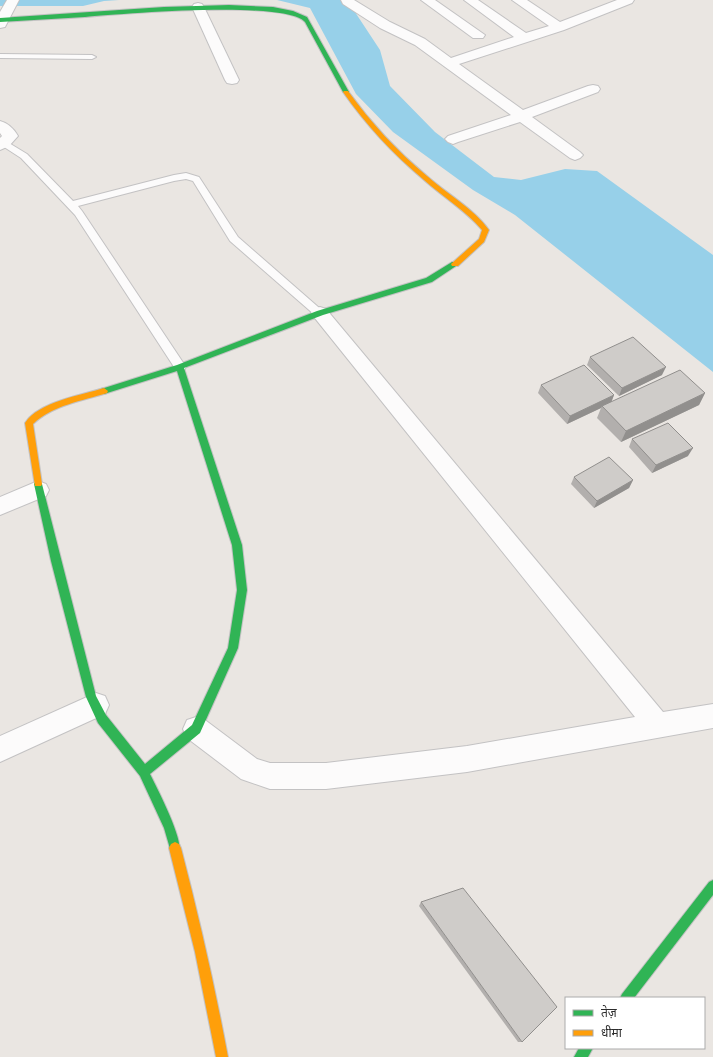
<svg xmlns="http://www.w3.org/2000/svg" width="713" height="1057" viewBox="0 0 713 1057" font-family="Overpass,'Noto Sans Devanagari',sans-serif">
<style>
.water{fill:#97d0e9}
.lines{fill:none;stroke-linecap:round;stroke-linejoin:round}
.lane-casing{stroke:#c3c2c3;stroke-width:2}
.street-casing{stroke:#c3c2c3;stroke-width:2}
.fast-casing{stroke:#c3c2c3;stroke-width:2}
.slow-casing{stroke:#c3c2c3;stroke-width:2}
.lane{fill:#fcfbfb;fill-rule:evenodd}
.street{fill:#fcfbfb;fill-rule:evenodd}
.fast{fill:#30b455;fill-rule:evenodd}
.slow{fill:#ff9f0a;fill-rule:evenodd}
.wall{fill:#b2afad}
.shaded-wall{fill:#918f8d}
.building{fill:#cfccc9;stroke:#918f8d}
</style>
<rect width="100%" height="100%" fill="#eae6e2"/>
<!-- water -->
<g class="water">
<path d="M0,0h119l-15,1 -21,5h-83z"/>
<path d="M277,0h65l11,9 27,41 10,36 45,46 59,45 27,3 44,-11 32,2 116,84v117l-198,-157 -42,-25 -80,-58 -37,-38 -46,-86z"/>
</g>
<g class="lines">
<!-- lane casing -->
<g class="lane-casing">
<g id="lane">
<path d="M0,54l92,1 4,2 -4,2 -92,-1z"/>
<path d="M4,140l23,14 46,47 101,-26 12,-2 13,4 39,60 87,76 -1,3h-8l-86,-75 -37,-60 -7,-2 -12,2 -96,25 4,5 104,156 -2,3 -4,1 -4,-1 -101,-155 -54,-57 -20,-13 -1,-3z"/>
</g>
</g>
<!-- street casing -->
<g class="street-casing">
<g id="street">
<path d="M7,0h12l-14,27 -5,1v-16z"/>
<path d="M341,0h13l36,22 35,17 26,19 63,-21 -50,-37h14l48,33 23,-7 -37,-26h15l33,22 57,-22h17l-2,3 -68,27 -105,34 64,46 65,-24 5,-1 5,1 2,3 -2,3 -66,25 48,35 3,3 -3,3 -5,2 -5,-2 -50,-36 -62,20 -5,2 -5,-2 -3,-3 3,-3 63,-21 -96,-70 -35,-17 -37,-24z"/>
<path d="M421,0h14l50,35 -2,3h-10z"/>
<path d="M198,3l4,1 2,3 35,73 -2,3 -5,1 -5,-1 -2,-3 -33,-73 2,-3z"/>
<path d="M0,121c8,2 14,8 18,15l-9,10 -9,4v-12l2,-2 -2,-3z"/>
<path d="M320,307l6,2 337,403 50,-8v24l-246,44 -141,17h-56l-29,-10 -54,-41 -4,-9 4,-9 9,-3 9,3 52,39 13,4h56l141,-17 168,-29 -321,-400 -3,-4 3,-4z"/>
<path d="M38,481l8,3 3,6 -3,6 -46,19v-18z"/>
<path d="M96,693l9,3 4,9 -4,9 -105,48v-26z"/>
</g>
</g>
<!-- fast casing -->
<g class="fast-casing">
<g id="fast">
<path d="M229,5l44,2 20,4 14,6 42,75 -1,1 -5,-1 -38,-70c-19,-22 -184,-8 -220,-5 -28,2 -57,3 -85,5v-4l164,-11z"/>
<path d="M452,262h6l1,2 -27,18 -109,33 -139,53 58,177 5,45 -9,58 -38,85 -50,41c7,14 34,66 29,78l-4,2 -4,-2 -7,-24 -24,-52 -42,-53 -12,-26 -35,-136 -17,-77 1,-2h6l1,2 54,212 10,19 39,49 47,-39 36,-77 9,-58 -5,-45 -55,-174 -73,23 -4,-3 1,-2 76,-24 140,-54 109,-33z"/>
<path d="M713,880v15l-79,103h-14l2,-4 87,-112z"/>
<path d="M579,1048h14l-5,9h-14z"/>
</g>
</g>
<!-- slow casing -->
<g class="slow-casing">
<g id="slow">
<path d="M344,91h4c23,32 49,60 79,85 20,18 46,32 62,54l-5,12 -26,24h-6l-1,-2 28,-25 3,-9c-16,-19 -39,-33 -58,-50 -31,-26 -58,-55 -81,-88z"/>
<path d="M104,388l4,3 -1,2c-25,8 -54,12 -74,31l9,60 -1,2h-6l-10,-63c13,-21 57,-28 79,-35z"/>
<path d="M175,842l4,2 2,4c18,69 34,139 47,209h-12l-21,-105 -26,-104 2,-4z"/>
</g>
</g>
<!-- lane -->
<use href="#lane" class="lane"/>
<!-- street -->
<use href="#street" class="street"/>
<!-- fast -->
<use href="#fast" class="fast"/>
<!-- slow -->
<use href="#slow" class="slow"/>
</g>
<!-- wall -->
<g class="wall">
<path d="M590,357l72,18 -43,21 -32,-31z"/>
<path d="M541,385l73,10 -3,7 94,-9 -6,12 -78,37 -24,-24 4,-10 -34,16 -29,-31z"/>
<path d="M632,439l56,17 -36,17 -23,-26z"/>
<path d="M574,477l59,3 -4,8 -35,20 -23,-24z"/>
<path d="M421,902l101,140h-4l-99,-136z"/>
</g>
<!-- shaded-wall -->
<g class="shaded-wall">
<path d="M666,367l-4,8 -43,21 3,-8z"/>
<path d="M705,393l-6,12 -78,37 5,-11z"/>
<path d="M614,395l-3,8 -9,3 -1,2 -34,16 3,-8z"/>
<path d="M693,448l-5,8 -36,17 4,-8z"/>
<path d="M633,480l-4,8 -35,20 3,-7z"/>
</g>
<!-- building -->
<g class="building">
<path d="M633,337l33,30 -44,21 -32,-31z"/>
<path d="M584,365l30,30 -44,21 -29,-31z"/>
<path d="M680,370l25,23 -79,38 -24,-25z"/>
<path d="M668,423l25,25 -37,17 -24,-26z"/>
<path d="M609,457l24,23 -36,21 -23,-24z"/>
<path d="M463,888l94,119 -35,35 -101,-140z"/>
</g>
<!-- legend -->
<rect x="565" y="997" width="140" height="52" fill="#ffffff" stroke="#ababab"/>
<rect x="573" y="1010" width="20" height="6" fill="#30b455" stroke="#ababab"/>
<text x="601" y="1017" font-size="12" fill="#2c2c2c">तेज़</text>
<rect x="573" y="1030" width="20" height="6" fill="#ff9f0a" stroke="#ababab"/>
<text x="601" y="1037" font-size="12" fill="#2c2c2c">धीमा</text>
</svg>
